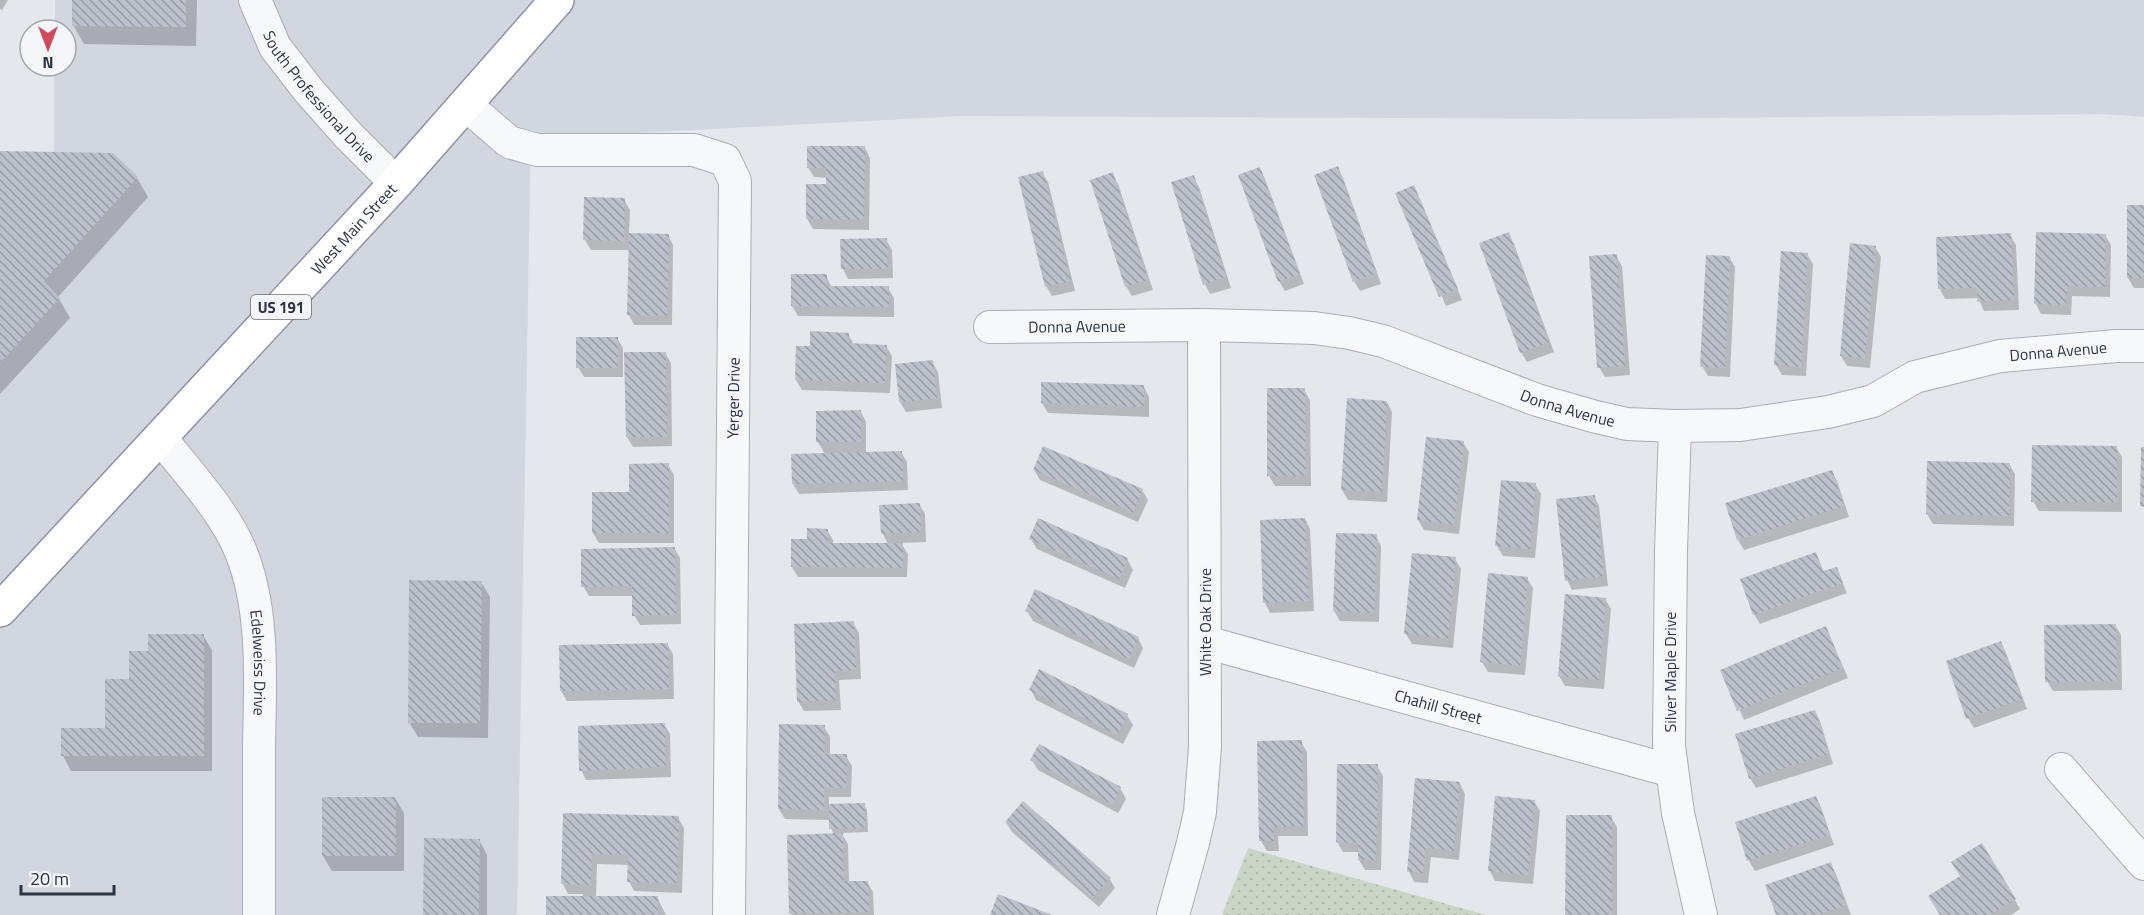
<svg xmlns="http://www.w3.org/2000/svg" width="2144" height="915" viewBox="0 0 2144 915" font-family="'Titillium Web',sans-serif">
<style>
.built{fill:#d2d6de}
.grass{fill:url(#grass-dots)}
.shadow{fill:#0003}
.building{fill:url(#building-back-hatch)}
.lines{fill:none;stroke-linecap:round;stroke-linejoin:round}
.minor-casing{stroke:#a9aeb7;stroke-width:34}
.highway-casing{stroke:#8b94a3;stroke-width:36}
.minor{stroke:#f7f8fa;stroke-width:32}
.highway{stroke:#fff;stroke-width:33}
.labels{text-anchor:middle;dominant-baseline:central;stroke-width:6;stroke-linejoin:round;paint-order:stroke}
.shield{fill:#f4f6f9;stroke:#676e7b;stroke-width:1.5}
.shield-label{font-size:15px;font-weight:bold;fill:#2b3445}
.street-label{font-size:16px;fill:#2b3445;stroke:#f4f6f9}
</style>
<defs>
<pattern id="grass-dots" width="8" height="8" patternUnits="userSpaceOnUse" patternTransform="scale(1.5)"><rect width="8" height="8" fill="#c9d6c5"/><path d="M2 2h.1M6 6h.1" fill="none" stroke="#adb8ab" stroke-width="1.8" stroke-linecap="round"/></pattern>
<pattern id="building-back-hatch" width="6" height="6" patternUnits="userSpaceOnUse" patternTransform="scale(1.5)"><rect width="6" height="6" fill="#bbc0ca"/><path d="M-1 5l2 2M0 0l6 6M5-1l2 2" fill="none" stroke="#989da6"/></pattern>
</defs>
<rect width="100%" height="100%" fill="#e4e7ec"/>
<!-- built -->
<path class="built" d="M55,0h2089v117l-41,-3 -484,5 -659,-3 -416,22 -11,-6 -2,-3 -14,786h-517v-762h54v-87h12v-36h-11z"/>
<!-- grass -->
<path class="grass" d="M1248,848l238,67h-264z"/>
<!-- shadow -->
<g class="shadow">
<path d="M0,0h8l-6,10 -2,-1z"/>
<path d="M74,0h123l-1,46 -112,-2 -11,-19z"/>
<path d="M865,148l5,10 -1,72 -56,-1 -6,-10 1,-33h19l1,-8 -14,-1 -6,-10z"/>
<path d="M0,153l137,25 11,19 -90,100 12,21 -70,76z"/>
<path d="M1338,168l5,10 38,106 -21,7 -6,-10z"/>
<path d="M1260,169l5,10 39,105 -19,7 -6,-10z"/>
<path d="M1042,172l6,10 27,109 -23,5 -6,-10z"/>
<path d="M1112,174l6,10 35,106 -21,6 -6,-10z"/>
<path d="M1193,177l6,10 32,101 -21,6 -5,-10z"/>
<path d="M1397,194l22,3 43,103 -16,6z"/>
<path d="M624,200l6,10 -1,24 39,1 5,10 -1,80h-38l-5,-10 1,-65h-39l-6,-10z"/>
<path d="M2144,206v82h-10l-6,-10z"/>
<path d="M1508,234l6,10 40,108 -27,10 -6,-10z"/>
<path d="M2010,235l6,10 3,65 -35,1 -6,-13 -33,1 -5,-10z"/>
<path d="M2105,235l6,10 -1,52 -38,-1 -1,19 -30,-1 -5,-10z"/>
<path d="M886,240l6,10 1,28 -45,1 -5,-10z"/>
<path d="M1875,247l6,10 -11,111 -23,-2 -6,-10z"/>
<path d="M1807,254l6,10 -7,112 -24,-1 -6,-10z"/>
<path d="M1616,256l6,10 8,109 -25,2 -6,-10z"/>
<path d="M1729,257l6,10 -5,110 -22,-1 -6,-10z"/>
<path d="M792,276h34l6,12h56l6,10v19l-96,-1 -6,-10z"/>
<path d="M848,334l6,11 32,1 6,10 -2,37 -88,-3 -6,-10 15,-32z"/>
<path d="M617,338l6,10v29h-39l-6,-10z"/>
<path d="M665,353l6,10 1,83 -39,1 -6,-10z"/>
<path d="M932,362l6,10 4,36 -36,4 -6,-10z"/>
<path d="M1144,387l5,10v20l-101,-4 -6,-10z"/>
<path d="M1268,390h36l6,10 1,86h-36l-6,-10z"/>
<path d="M1387,402l5,10 -5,90 -39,-2 -6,-10z"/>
<path d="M861,412l5,10v31l35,-1 6,10 1,28 -109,4 -6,-10 32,-30 -7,-12z"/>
<path d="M1427,438l36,4 6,10 -10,82 -35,-4 -6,-10z"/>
<path d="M2116,447l6,10v55l-83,-1 -6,-10z"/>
<path d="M2009,464l6,10 -1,52 -81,-2 -6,-10z"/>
<path d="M668,465l6,10v68h-75l-6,-10v-40h38z"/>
<path d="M1034,470l108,20 6,10 -10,22 -98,-42z"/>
<path d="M1832,471l5,10 12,36 -105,33 -6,-10z"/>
<path d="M1535,484l6,10 -6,64 -32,-2 -6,-10z"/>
<path d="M1594,496l5,10 9,80 -36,4 -5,-10z"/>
<path d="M919,504l6,10 1,28 -25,1 7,11 -1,23h-109l-6,-10 16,-26 19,-11 6,10v4h55l-5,-10 -2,-27z"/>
<path d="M1305,519l5,10 4,82 -44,2 -5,-10 -4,-82z"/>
<path d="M1376,536l5,10 -2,76 -39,-1 -6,-10z"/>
<path d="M1031,539l96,20 6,11 -8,18 -88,-39z"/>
<path d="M674,548l6,10 1,66 -41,1 -6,-10 -1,-19h-44l-6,-10z"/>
<path d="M1816,554l8,18 12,-4 11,25 -87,31 -6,-10z"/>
<path d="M1455,559l6,10 -8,79 -41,-4 -6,-10z"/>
<path d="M1527,578l6,10 -8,87 -37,-3 -6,-10z"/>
<path d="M481,582l9,15 -2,141 -70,-1 -9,-15z"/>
<path d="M1605,599l6,10 -7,80 -39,-3 -6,-10z"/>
<path d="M1027,611l111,27 5,10 -9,20 -101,-47z"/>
<path d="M853,623l6,10 2,46 -22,1 2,30 -37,1 -6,-10z"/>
<path d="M2115,625l6,10 1,55 -69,1 -6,-10z"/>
<path d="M1826,628l22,50 -104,42 -22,-49z"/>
<path d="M203,635l9,15v121h-141l-8,-15 43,-27 25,-49 18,-27z"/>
<path d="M2001,643l5,10 21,56 -53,19 -6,-10z"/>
<path d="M667,644l6,10 1,45 -107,2 -6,-10 -1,-44z"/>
<path d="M1031,690l96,25 6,10 -10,19 -87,-44z"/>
<path d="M1815,711l5,10 13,43 -77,24 -6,-10z"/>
<path d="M664,724l6,10 1,43 -85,3 -5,-10z"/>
<path d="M824,727l6,10v18l16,1 6,10 -1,31h-22v8h35l3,5 1,22 -27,1 7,11 1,39 18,-1 6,10 1,23h-82l-1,-2 43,-78 -3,-7 -1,-8 -45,-1 -6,-10z"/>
<path d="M1301,742l6,10 1,84h-30l1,15h-12l-6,-10z"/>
<path d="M1032,760l88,28 6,11 -8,14 -80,-43z"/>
<path d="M1377,766l6,10 -2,94h-16l-6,-10v-8h-16l-6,-10z"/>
<path d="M1460,784l5,10 -6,66 -28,-3 -3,26 -14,-1 -5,-11z"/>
<path d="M1816,797l5,10 13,38 -79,26 -6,-10 -12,-38z"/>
<path d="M395,798l9,15v58h-72l-9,-15z"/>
<path d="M1534,801l6,10 -7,73 -38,-3 -5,-10z"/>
<path d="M564,815l114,3 6,10 -2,65 -48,-2 -5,-10v-16l-32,-1 -1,33h61l9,18h-118l35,-18v-3h-15l-5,-10z"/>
<path d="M1611,817l6,10v88h-50z"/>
<path d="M1006,822l103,56 6,10 -16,19 -87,-75z"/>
<path d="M479,840l8,15v60h-62z"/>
<path d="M1982,845l38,64 -9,6h-70z"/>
<path d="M1830,864l6,10 15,41h-74z"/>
</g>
<!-- building -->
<g class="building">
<path d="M72,0h114v27l-114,-1z"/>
<path d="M807,146h58l-1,74 -58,-1v-35h20v-16h-19z"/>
<path d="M0,151l113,2 25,24 -94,104 16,17 -60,65z"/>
<path d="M1338,166l39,107 -24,9 -39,-107z"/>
<path d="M1260,167l40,107 -22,8 -40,-107z"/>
<path d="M1043,171l28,110 -26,6 -27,-110z"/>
<path d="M1113,172l35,108 -23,7 -35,-107z"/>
<path d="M1194,175l32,102 -23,8 -32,-103z"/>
<path d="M1414,185l44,104 -19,8 -44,-104z"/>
<path d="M584,197l41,1 -1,43 -41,-1z"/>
<rect x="2127" y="205" width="17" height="73"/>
<path d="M1509,232l40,110 -29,11 -41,-110z"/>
<path d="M2036,232l70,2 -1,53 -38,-1 -1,19 -32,-1z"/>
<path d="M629,233l40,1 -2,82 -40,-1z"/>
<path d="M2011,233l3,67 -37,2v-14l-39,1 -2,-52z"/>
<path d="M887,238l1,31h-47l-1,-30z"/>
<path d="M1850,243l26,3 -11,112 -25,-2z"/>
<path d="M1781,251l27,2 -7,114 -27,-2z"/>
<path d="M1617,254l8,112 -28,2 -8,-112z"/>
<path d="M1706,255l24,1 -5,112 -25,-1z"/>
<path d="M791,274h36v12h62v21l-98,-1z"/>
<path d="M810,331l39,2v10l38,2 -2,38 -90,-3 1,-34h14z"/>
<rect x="576" y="337" width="42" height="31"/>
<path d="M624,352h42l1,85h-41z"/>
<path d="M933,360l4,39 -38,3 -4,-38z"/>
<path d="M1041,382l103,3v22l-103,-4z"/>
<path d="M1267,388h38l1,88h-39z"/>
<path d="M1347,398l40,3 -5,91 -41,-2z"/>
<path d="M861,410v32h-45v-31z"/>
<path d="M1426,437l38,4 -10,84 -37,-5z"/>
<path d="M2032,445l85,1v56h-86z"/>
<path d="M1043,446l100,43 -10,24 -100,-43z"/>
<path d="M2141,447h3v60l-4,-1z"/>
<path d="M902,451l1,30 -111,3 -1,-30z"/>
<path d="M1927,461l83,2 -1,53 -83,-2z"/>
<path d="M669,463v70h-77v-41h37v-28z"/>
<path d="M1832,470l12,36 -107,34 -12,-37z"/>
<path d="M1501,480l35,3 -6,66 -35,-3z"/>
<path d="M1595,495l9,81 -39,5 -9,-82z"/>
<path d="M920,503l1,29 -40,2 -2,-29z"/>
<path d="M1038,518l90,40 -9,21 -90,-40z"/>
<path d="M1305,518l4,83 -46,2 -3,-83z"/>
<path d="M807,528l21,1v14h75v25l-112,-1v-28h16z"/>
<path d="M1336,533l41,1 -3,79 -41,-2z"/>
<path d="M675,547l1,68 -44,1v-30l-51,1v-38z"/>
<path d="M1816,552l7,19 14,-4 6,16 -90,32 -13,-36z"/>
<path d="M1412,553l44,4 -8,82 -44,-5z"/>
<path d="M1488,573l40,4 -8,89 -40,-4z"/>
<path d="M409,580l73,1 -2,142h-72z"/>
<path d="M1035,589l104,48 -10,22 -104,-48z"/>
<path d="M1565,594l41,4 -7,82 -41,-4z"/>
<path d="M854,621l2,49 -21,1 1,29 -39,2 -3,-78z"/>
<path d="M2116,624l1,57 -72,1 -1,-57z"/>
<path d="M1826,626l17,42 -106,43 -17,-41z"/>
<path d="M148,634h56v122h-143v-28h44v-49h24v-28h19z"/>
<path d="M2001,641l21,58 -56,20 -20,-58z"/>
<path d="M668,643l1,46 -109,2 -1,-46z"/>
<path d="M1039,669l89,45 -11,21 -88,-45z"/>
<path d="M1815,710l14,44 -80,25 -14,-45z"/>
<path d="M665,723l1,44 -87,4 -1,-45z"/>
<path d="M779,724l46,1 -1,29h23l-1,34 -22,-1v23l-46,-1z"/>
<path d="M1302,740l2,86 -31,1 1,14h-15l-2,-100z"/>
<path d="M1039,744l82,43 -9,17 -82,-44z"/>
<path d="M1337,764h41l-2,96h-18v-17l-22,-1z"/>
<path d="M1415,778l45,4 -6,69 -28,-3 -3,25 -16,-1z"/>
<path d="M1495,796l40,4 -7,75 -40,-4z"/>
<path d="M1816,796l14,39 -83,26 -12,-39z"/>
<rect x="322" y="797" width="74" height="59"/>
<path d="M1023,801l88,77 -19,20 -87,-76z"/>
<path d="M865,803l1,25 -37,1v-25z"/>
<path d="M563,813l116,3 -2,67 -50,-1 1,-27 -36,-1 -1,31 -30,-1z"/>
<path d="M1566,815h46v100h-47z"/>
<path d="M843,833l1,48h24l1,31 -80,2 -2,-79z"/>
<path d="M424,838l56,1 -1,76h-56z"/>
<path d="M1982,843l34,56 -27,16h-49l-12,-19 32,-20 -9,-14z"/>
<path d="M1831,862l15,43 -28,10h-42l-11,-30z"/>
<path d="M998,894l54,21h-62z"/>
<rect x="546" y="896" width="112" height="19"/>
</g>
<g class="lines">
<!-- minor casing -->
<g class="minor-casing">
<g id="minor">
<path id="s1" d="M255,0l20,47 34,44 39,44 48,48"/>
<path d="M465,104l44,38 28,8h157l31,10 10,21 -6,734"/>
<path id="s2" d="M990,327l214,-2 110,3 35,5 34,8 154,59 59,17 31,7 48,2 65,-1 88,-13 45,-11 42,-24 85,-21 116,-10h28"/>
<path d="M1675,426l-4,125 -2,195 9,67 23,102"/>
<path id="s3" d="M160,437c27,35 64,73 81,115 24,59 19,132 18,194 0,56 0,113 0,169"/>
<path id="s4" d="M1205,642l467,129"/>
<path d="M2061,769l83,95"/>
<path d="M1173,915l20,-72 7,-31 5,-65 -1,-422"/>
</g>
</g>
<!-- highway casing -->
<g class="highway-casing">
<g id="highway">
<path id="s5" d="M0,610l396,-427 161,-183"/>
</g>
</g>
<!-- minor -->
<use href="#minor" class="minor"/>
<!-- highway -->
<use href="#highway" class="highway"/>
</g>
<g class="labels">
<!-- shield labels -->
<rect class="shield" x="251" y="295" width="60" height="24" rx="4.5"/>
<g class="shield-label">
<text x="281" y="307">US 191</text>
</g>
<!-- street labels -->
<g class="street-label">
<text stroke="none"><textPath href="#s1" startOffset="117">South Professional Drive</textPath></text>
<text stroke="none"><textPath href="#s5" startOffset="520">West Main Street</textPath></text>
<text stroke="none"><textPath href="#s2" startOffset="87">Donna Avenue</textPath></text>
<text stroke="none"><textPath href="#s2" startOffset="1095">Donna Avenue</textPath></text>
<text transform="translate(733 398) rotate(-89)">Yerger Drive</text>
<text stroke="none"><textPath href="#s2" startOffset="591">Donna Avenue</textPath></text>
<text transform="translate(1205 622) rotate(-90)">White Oak Drive</text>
<text stroke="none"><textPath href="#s3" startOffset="254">Edelweiss Drive</textPath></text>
<text transform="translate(1670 672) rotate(-90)">Silver Maple Drive</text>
<text stroke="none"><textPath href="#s4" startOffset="242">Chahill Street</textPath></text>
</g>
</g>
<!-- north arrow -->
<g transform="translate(48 48) rotate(180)"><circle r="28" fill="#f4f6f9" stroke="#a4a8b1" stroke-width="1.5"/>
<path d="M0-4.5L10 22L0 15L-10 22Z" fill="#d1495b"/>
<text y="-9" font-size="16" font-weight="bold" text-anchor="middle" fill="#2b3445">N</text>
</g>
<!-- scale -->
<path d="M21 885v9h93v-9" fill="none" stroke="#2b3445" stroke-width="3"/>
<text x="30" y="885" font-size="18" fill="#2b3445" stroke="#f4f6f9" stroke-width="4.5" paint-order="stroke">20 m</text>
</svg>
